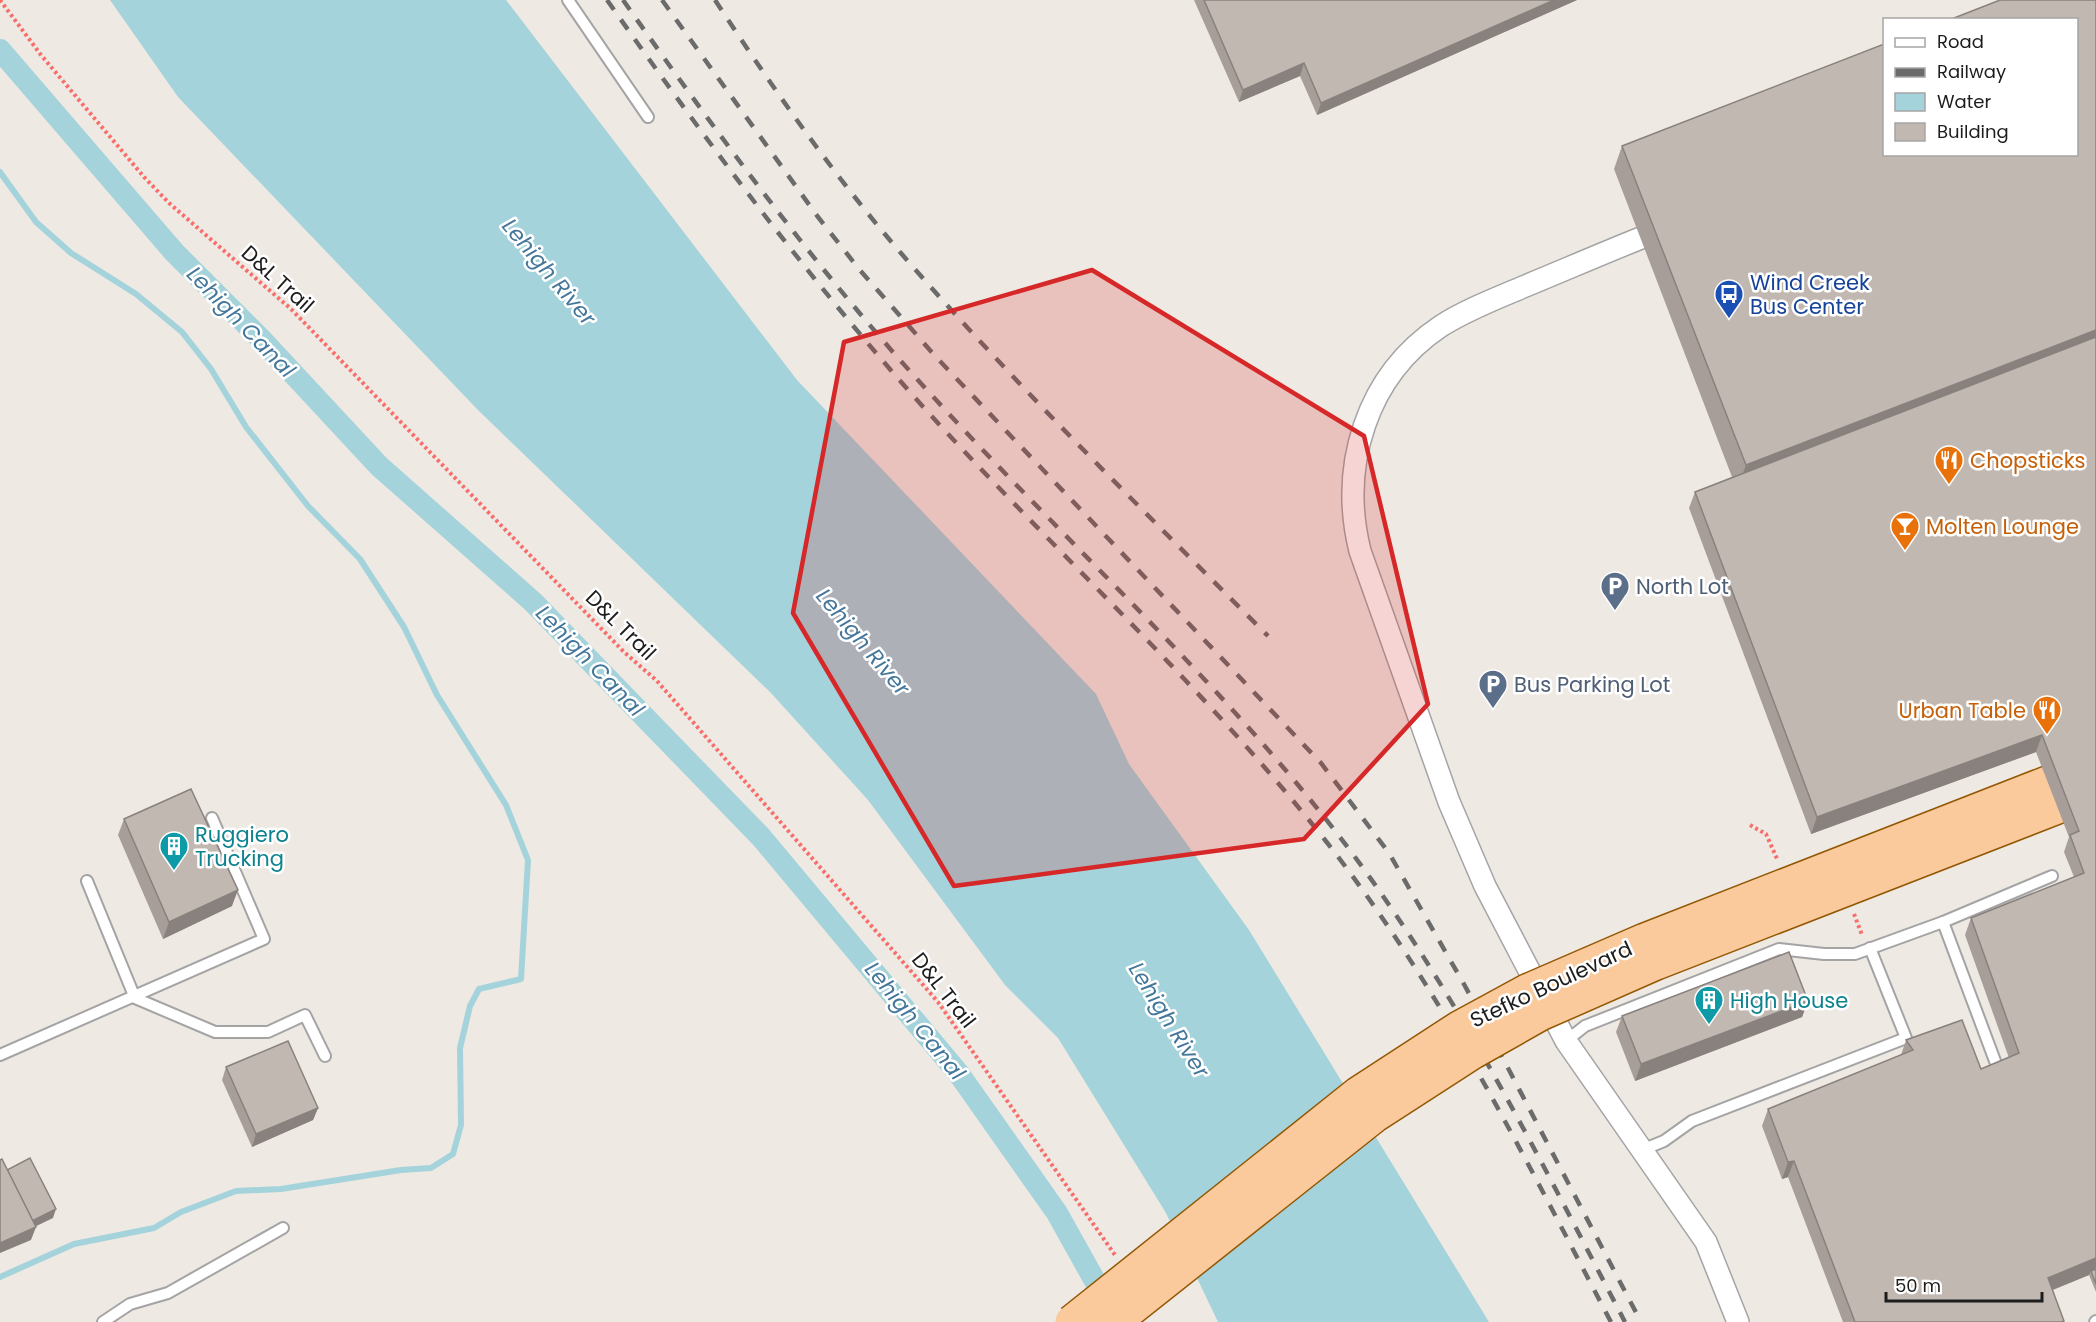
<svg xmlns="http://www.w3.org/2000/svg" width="2096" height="1322" viewBox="0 0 2096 1322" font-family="Poppins,sans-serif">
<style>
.water{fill:#a4d3db}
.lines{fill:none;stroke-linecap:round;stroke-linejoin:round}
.stream{stroke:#a4d3db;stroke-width:6}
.canal{stroke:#a4d3db;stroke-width:22}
.lane-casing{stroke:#a4a4a4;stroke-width:14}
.street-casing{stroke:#a4a4a4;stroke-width:24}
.path{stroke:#f76e6b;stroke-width:4;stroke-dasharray:3 3;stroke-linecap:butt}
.lane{stroke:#fff;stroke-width:10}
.street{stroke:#fff;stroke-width:21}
.rail{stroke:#6b6b6b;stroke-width:4.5;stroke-dasharray:12 12;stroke-linecap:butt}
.primary-bridge-casing{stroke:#935703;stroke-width:36;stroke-linecap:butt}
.primary-bridge{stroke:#faca9c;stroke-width:33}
.wall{fill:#a79e99}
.shaded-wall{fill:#88817d}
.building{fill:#c2b8b2;stroke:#88817d;stroke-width:1.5}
.marked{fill:#d62828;fill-opacity:0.2;stroke:#d62828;stroke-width:4.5;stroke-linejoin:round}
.labels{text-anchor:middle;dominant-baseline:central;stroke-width:5;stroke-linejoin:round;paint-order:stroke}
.street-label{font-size:21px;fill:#1d1d1d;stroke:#fff}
.transit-label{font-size:21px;fill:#164399;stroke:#fff;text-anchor:start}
.food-label{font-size:21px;fill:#c56008;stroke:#fff;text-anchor:start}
.service-label{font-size:21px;fill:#4e5e75;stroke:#fff;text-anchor:start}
.culture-label{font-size:21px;fill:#0d838f;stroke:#fff;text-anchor:start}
.water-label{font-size:22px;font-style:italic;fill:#45779b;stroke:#fff}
</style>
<rect width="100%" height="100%" fill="#eee9e3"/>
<!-- water -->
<path class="water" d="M110,0h396l291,380 299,314 33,70 120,166 240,392h-271l-52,-109 -108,-175 -53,-53 -137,-185 -97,-107 -293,-283 -300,-313z"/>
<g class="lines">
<!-- stream -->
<path class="stream" d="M0,172l36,50 35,31 65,41 46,38 29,37 35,58 62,79 52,53 44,68 33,68 69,110 22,55 -7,119 -42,10 -9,17 -10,42 1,77 -8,29 -22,14 -30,2 -120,19 -45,2 -55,21 -27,16 -80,16 -74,33"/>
<!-- canal -->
<path class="canal" d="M0,50l174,202 87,87 118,127 154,136 228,235 198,237 98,139 53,95"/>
<!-- lane casing -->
<g class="lane-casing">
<g id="lane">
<path d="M568,0l80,117"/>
<path d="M87,881l48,117 80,34h53l37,-17 20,41"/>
<path d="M1943,922l52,139"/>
<path d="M1566,1041l19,-15 194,-77 45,5h31l88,-32 109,-46"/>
<path d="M0,1055l264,-116 -52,-121"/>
<path d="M1642,1150l22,-9 28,-20 214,-83 -36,-90"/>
<path d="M103,1322l27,-18 38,-11 115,-65"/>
<path d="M2095,1322l1,-1"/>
</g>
</g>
<!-- street casing -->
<g class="street-casing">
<path id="street" d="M1641,238c-40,16 -79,33 -118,49 -28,12 -57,23 -82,39 -75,50 -102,140 -81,225l89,251 36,84 81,155 140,201 32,80"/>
</g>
<!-- path -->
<g class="path">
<path d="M0,0l41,55 103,122 25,26 122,106 333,343 33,29 281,321 177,253"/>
<path d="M1750,825l16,9 12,27"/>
<path d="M1854,914l8,21"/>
</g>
<!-- lane -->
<use href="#lane" class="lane"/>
<!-- street -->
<use href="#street" class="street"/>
<!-- rail -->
<g class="rail">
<path d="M607,0c100,142 203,281 319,410 132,145 277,276 399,430 116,147 199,317 286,482"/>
<path d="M623,0c98,139 199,277 315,402 132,144 278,276 398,430 117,151 201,322 289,490"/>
<path d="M662,0l156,217 41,52 77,88 385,406 68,90 76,133 176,336"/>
<path d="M715,0c57,87 117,173 185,252 116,134 243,258 368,384"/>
</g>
<!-- primary-bridge casing -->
<g class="primary-bridge-casing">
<g id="primary-bridge">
<path d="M1072,1322l287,-229 100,-65 68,-37 118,-51 451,-176"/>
<path d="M1114,1322l260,-206 99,-64 67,-38 116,-51 440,-171"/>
</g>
</g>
<!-- primary-bridge -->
<use href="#primary-bridge" class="primary-bridge"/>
</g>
<!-- wall -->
<g class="wall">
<path d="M1194,0h383l-260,115 -17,-39 -61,26z"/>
<path d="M2096,0v1292l-7,-17 -36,15 11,32h-221l-55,-145 -6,2 -20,-53 6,-17 133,-54 5,-15 75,29 28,-11 -44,-123 6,-17 103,-41 -10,-25 5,-15 -33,-85 -225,82 -122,-326 6,-16 37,-15 -118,-308 8,-23z"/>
<path d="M124,819l108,87 -69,33 -45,-104z"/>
<path d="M1808,1001l-6,16 -167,64 -19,-49 6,-16z"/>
<path d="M226,1067l92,41 -5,12 -61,27 -30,-67z"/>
</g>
<!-- shaded-wall -->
<g class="shaded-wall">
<path d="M1554,0h23l-260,115 4,-12z"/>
<path d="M1304,63l-4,13 -61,26 4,-12z"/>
<path d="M2096,330v21l-359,138 9,-24z"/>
<path d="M2042,735l-6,17 -225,82 6,-17z"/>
<path d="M238,890l-6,16 -69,33 6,-17z"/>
<path d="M1808,1001l-6,16 -167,64 6,-17z"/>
<path d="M318,1108l-5,12 -61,27 4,-13z"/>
<path d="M1794,1161l-6,16 -6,2 6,-17z"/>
<path d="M56,1209l-3,9 -27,13 3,-9z"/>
<path d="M36,1227l-5,13 -31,13v-10z"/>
<path d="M2096,1258v14l-5,-1 -2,4 -47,19 6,-16z"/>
</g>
<!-- building -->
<g class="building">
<path d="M1204,0h350l-233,103 -17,-40 -61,27z"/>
<path d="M2000,0h96v330l-350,135 -124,-319 262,-102v110h192v-134h-127z"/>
<path d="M2096,337v921l-48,20 16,43 -3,1h-206l-61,-161 -6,1 -20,-53 145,-59 -7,-10 56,-20 19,49 38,-16 -48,-135 113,-45 -14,-38 9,-4 -37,-96 -225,82 -122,-325z"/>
<path d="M191,789l47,101 -69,32 -45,-103z"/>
<path d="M1789,952l19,49 -167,63 -19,-48z"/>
<path d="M288,1041l30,67 -62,26 -30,-67z"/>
<path d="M30,1158l26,51 -24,12 -25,-51z"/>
<path d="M2,1159l34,68 -36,16v-83z"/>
<path d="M2096,1269v15l-5,-13z"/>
</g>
<!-- marked area -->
<path class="marked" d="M1092,270l272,166 64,268 -124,135 -350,47 -161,-273 51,-271z"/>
<!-- icons -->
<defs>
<g id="bus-pin" transform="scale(1.5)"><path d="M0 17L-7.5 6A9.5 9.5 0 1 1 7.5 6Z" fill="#1a4fb4" stroke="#fff"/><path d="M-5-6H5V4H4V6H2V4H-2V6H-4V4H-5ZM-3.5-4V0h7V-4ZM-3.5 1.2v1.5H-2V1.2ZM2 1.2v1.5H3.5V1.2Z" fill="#fff"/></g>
<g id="restaurant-pin" transform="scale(1.5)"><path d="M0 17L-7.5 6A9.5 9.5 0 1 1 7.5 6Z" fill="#e8710a" stroke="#fff"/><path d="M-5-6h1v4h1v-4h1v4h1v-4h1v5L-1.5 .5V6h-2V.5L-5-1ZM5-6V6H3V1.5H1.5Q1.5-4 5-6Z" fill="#fff"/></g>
<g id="bar-pin" transform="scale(1.5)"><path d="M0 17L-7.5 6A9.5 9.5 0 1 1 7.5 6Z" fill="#e8710a" stroke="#fff"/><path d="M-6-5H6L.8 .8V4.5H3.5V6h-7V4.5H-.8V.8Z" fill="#fff"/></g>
<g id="parking-pin" transform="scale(1.5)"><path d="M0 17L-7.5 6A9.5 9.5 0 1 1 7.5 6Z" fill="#5c6f8a" stroke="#fff"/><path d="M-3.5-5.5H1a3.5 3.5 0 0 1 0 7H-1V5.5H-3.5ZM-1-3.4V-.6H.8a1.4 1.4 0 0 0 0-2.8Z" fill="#fff"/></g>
<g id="building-pin" transform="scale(1.5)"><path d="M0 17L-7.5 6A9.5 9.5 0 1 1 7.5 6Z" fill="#0f9aa8" stroke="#fff"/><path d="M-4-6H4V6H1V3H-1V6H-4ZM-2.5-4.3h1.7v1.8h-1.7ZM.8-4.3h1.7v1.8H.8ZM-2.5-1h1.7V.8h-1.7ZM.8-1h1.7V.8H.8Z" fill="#fff"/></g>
</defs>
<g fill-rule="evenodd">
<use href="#bus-pin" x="1729" y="294"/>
<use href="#restaurant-pin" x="1949" y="460"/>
<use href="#bar-pin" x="1905" y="526"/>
<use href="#parking-pin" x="1615" y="586"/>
<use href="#parking-pin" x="1493" y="684"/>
<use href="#restaurant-pin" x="2047" y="710"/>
<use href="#building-pin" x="174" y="846"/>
<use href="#building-pin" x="1709" y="1000"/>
</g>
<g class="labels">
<!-- street labels -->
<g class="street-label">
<text transform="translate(278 279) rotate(42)">D&amp;L Trail</text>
<text transform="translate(621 625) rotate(45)">D&amp;L Trail</text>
<text transform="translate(1551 984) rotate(-25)">Stefko Boulevard</text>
<text transform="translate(944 990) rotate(52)">D&amp;L Trail</text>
</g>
<!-- transit labels -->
<g class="transit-label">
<text x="1750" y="282">Wind Creek<tspan x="1750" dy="24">Bus Center</tspan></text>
</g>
<!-- food labels -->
<g class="food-label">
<text x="1970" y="460">Chopsticks</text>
<text x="1926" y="526">Molten Lounge</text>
<text x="2026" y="710" text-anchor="end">Urban Table</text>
</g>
<!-- service labels -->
<g class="service-label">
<text x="1636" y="586">North Lot</text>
<text x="1514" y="684">Bus Parking Lot</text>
</g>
<!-- culture labels -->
<g class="culture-label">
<text x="195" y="834">Ruggiero<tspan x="195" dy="24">Trucking</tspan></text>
<text x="1730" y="1000">High House</text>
</g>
<!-- water labels -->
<g class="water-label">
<text transform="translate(549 272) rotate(50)">Lehigh River</text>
<text transform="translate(241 322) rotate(46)">Lehigh Canal</text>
<text transform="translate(863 642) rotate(50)">Lehigh River</text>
<text transform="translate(590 661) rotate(46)">Lehigh Canal</text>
<text transform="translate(1169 1020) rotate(58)">Lehigh River</text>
<text transform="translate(915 1021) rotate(51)">Lehigh Canal</text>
</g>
</g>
<!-- legend -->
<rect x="1883" y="18" width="195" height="138" fill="#ffffff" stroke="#a5a5a5" stroke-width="1.5"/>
<rect x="1895" y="38" width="30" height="9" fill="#ffffff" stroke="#a5a5a5" stroke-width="1.5"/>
<text x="1937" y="48" font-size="18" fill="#1d1d1d">Road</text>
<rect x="1895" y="68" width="30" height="9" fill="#6b6b6b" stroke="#a5a5a5" stroke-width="1.5"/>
<text x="1937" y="78" font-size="18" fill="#1d1d1d">Railway</text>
<rect x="1895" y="93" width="30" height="18" fill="#a4d3db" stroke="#a5a5a5" stroke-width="1.5"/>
<text x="1937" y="108" font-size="18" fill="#1d1d1d">Water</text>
<rect x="1895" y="123" width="30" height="18" fill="#c2b8b2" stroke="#a5a5a5" stroke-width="1.5"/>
<text x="1937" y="138" font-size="18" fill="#1d1d1d">Building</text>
<!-- scale -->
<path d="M1886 1292v9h156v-9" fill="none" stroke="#1d1d1d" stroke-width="3"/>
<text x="1895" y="1292" font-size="18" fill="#1d1d1d" stroke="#ffffff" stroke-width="4.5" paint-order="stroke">50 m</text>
</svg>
